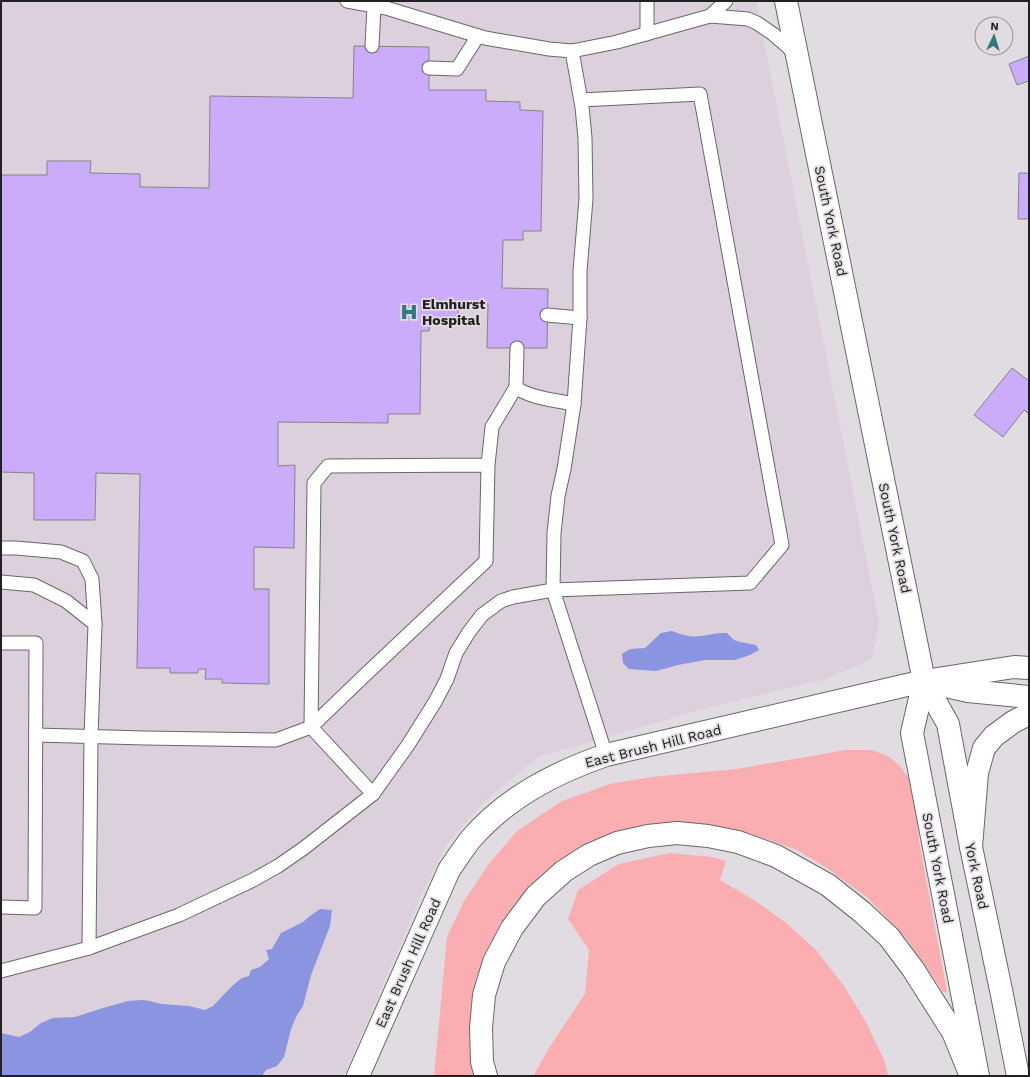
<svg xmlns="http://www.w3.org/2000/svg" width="1030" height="1077" viewBox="0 0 1030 1077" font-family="'Work Sans',sans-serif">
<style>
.built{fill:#dbd0db}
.green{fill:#faaeb2}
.water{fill:#8b94e0}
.building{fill:#cbacfa;stroke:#858389}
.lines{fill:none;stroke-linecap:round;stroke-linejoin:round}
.lane-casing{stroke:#6a666a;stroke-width:15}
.secondary-casing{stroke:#6a666a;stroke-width:24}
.highway-casing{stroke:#6a666a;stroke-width:24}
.lane{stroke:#fff;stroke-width:13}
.secondary{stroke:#fff;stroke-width:22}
.highway{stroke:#fff;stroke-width:22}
.labels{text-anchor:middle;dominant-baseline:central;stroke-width:3.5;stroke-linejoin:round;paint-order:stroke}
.street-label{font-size:14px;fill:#222022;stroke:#e1dce1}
.poi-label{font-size:14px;font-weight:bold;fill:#222022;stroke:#e1dce1;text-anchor:start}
</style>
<rect width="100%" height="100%" fill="#e1dce1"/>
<!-- built -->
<path class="built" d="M1,1h755l123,622 -7,36 -46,20 -116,28 -172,50 -53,44 -38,43 -27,54 -76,178h-343z"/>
<!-- green -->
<g class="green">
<path d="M846,750h26l16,6 12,10 12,16 6,19 -1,18 2,22 28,151h-4l-37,-54 -38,-40 -41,-30 -30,-18 -48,-17 -39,-6 -38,-4 -43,5 -44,20 -87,84 -23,144h-41l13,-139 17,-36 25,-37 28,-33 45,-30 48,-17 41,-7 85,-8z"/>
<path d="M670,853l42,4 14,4 -6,19 34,20 31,22 31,28 28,36 22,36 19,40 3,14h-355l18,-31 34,-51 4,-44 -21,-31 10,-29 41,-26z"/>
</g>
<!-- water -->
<g class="water">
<path d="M672,631c5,2 11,4 16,5 13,2 26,-4 39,-3l7,7 6,2 16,3 3,5 -9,5 -15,5h-30l-27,5 -22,6 -27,-2 -6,-6 -1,-9 8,-5 15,-1 16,-15z"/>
<path d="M320,909l12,1 -2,16 -19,49 -8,31 -6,9 -6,14 -7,28 -7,9 -11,4 -4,6h-261v-43l18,4 11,-5 11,-9 12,-5 22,-1 28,-9 25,-7 14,-1 8,1 11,3 28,2 16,4 8,-4 20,-21 9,-7 7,-2 2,-6 9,-3 9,-8 -3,-9 6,-1 9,-16 22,-11 7,-6z"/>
</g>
<!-- building -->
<g class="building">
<path d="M354,46l75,1v43h57v11l34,1v8l23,1 -2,120h-18v9h-20l-1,48 46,1 -1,59h-60l1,-44h-30v18l-28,-1 -1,10h-8l-1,83h-32v9l-110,-1v44l17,-1 -1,83 -40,-1v42h15v95l-47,-1v-4h-17l1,-10h-8v4h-28v-5h-33l3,-194 -44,-1 -1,47h-61v-47l-33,-1v-297h46v-14h44l-1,12 50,1v13l69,1 1,-92 143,2z"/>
<path d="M1029,56v25l-12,4 -8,-21z"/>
<path d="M1019,173h10v46h-11z"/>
<path d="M1012,368l17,13v33l-5,-4 -21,27 -29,-22z"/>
</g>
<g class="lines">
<!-- lane casing -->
<g class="lane-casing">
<g id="lane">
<path d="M347,1l39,7 99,30 64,11 23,2"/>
<path d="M647,1v33"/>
<path d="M710,16l16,-15"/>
<path d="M372,46l2,-40"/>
<path d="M429,68l28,1 21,-33"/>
<path d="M581,100l119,-6 82,451 -32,38 -197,7 1,-57 4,-37 6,-27 10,-65 6,-86v-47l6,-72 -1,-61 -3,-31 -10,-56 45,-9 93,-26 38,3 9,4 16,11 14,12 8,9"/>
<path d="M547,315l33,3"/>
<path d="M517,348l-1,39c9,10 44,14 58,17"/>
<path d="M488,465l-2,96 -121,114 -54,52 3,-244 14,-17 160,-1 4,-38 24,-40"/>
<path d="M1,548h15l45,4 22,9 9,18 3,45"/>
<path d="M1,582l33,3 32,16 29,23 -4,113 -2,211"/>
<path d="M1,643h35l-1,265 -34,-1"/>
<path d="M36,735l109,3 131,2 35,-13 62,67"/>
<path d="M1,971l88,-23 90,-33 74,-35 25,-14 26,-18 69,-54 35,-49 27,-43 12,-23 9,-26 13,-21 13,-17 19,-14 12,-4 40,-7 53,165"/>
</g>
</g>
<!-- secondary casing -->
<g class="secondary-casing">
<g id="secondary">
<path d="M786,1l138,680 -12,52 66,343"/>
<path d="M924,681l24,43 23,123 30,143 17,86"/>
<path d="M358,1076l91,-206c7,-10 14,-21 21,-30 36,-42 84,-67 136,-85l318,-74"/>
</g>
</g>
<!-- highway casing -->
<g class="highway-casing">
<g id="highway">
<path d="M937,679l77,-12 15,1"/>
<path d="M924,681l44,10 61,6"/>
<path d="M971,847l6,-74 7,-25 10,-12 19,-14 16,-8"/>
<path d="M486,1076l-4,-14 -1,-34 3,-33 10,-33 18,-34 24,-32 28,-25 25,-16 28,-12 31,-7 29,-3 31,3 30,6 38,14 52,29 34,27 27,25 24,32 40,63 18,44"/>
</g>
</g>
<!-- lane -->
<use href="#lane" class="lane"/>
<!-- secondary -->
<use href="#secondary" class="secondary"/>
<!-- highway -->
<use href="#highway" class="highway"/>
</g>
<!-- icons -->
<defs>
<g id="hospital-bare" transform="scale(1.38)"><path d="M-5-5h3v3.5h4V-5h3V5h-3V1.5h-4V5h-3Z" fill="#317981" stroke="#e1dce1" stroke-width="2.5" paint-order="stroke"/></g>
</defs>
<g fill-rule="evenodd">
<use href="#hospital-bare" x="409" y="312"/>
</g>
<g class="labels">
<!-- street labels -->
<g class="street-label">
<text transform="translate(831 221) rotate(78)">South York Road</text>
<text transform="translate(895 538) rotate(78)">South York Road</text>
<text transform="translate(653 746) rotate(-14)">East Brush Hill Road</text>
<text transform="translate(938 868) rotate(79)">South York Road</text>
<text transform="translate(977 876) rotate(78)">York Road</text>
<text transform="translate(408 963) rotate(-66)">East Brush Hill Road</text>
</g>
<!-- poi labels -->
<g class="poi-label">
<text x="422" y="304">Elmhurst<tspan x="422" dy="16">Hospital</tspan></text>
</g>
</g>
<!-- border -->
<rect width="1030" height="1077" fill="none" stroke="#222022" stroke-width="4"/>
<!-- north arrow -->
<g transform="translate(994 36) rotate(4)"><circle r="19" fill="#e1dce1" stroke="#959195"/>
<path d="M0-3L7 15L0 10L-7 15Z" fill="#317981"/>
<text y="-6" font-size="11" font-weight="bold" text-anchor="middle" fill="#222022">N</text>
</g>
</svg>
